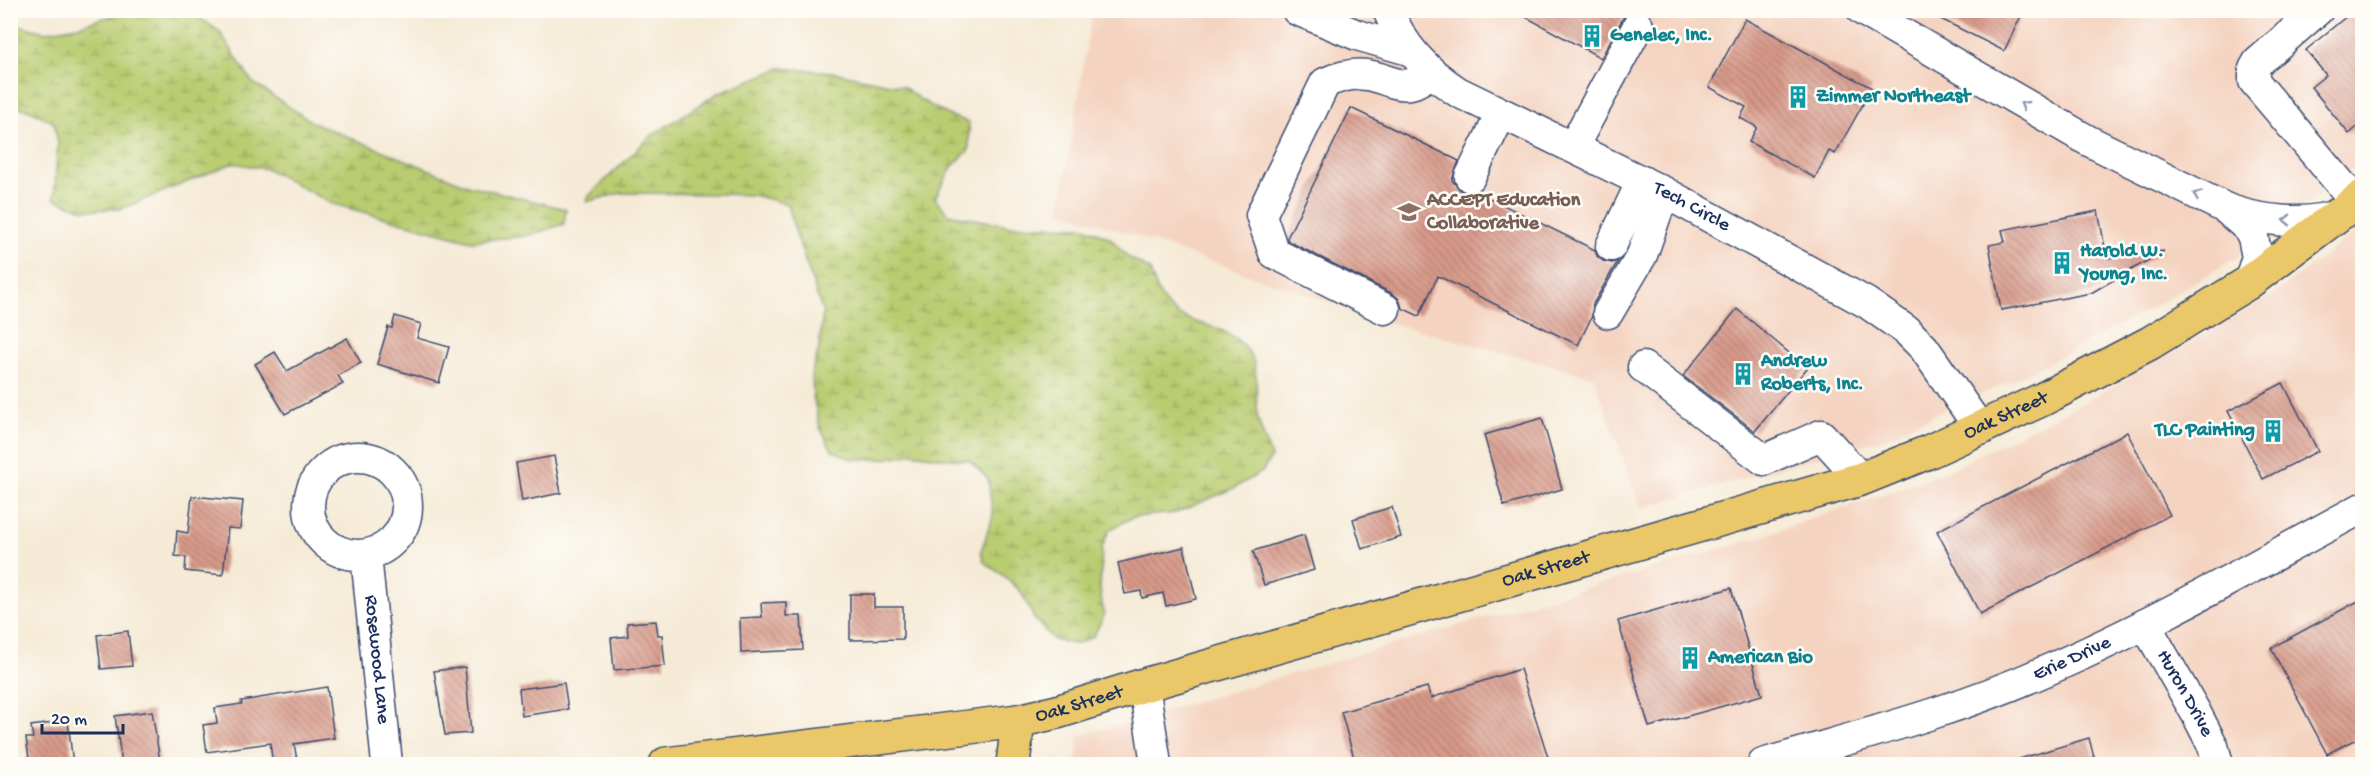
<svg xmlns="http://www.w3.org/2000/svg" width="2373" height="775" viewBox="0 0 2373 775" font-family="'Gochi Hand',sans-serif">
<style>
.built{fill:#f4d3c0}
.wetland{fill:url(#wetland-marsh);stroke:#6a7e66;stroke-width:1.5}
.building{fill:url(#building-back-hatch)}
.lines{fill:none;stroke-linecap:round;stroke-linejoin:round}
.minor-casing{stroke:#3c4b70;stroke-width:33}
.major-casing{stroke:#3c4b70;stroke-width:36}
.minor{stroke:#fff;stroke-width:30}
.major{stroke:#eac769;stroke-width:33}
.oneway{stroke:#8d97ae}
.labels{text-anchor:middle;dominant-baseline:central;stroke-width:5;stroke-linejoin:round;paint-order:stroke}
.culture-label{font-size:20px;font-weight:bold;fill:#0d838f;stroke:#fdfcf7;text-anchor:start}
.education-label{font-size:20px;font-weight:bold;fill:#785e54;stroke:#fdfcf7;text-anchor:start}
.street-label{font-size:20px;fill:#1b2f5e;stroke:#fdfcf7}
</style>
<defs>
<pattern id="wetland-marsh" width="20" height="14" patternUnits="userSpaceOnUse" patternTransform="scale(1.5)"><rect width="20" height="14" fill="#b9cc6f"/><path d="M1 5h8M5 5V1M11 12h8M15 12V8" fill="none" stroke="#96a65e"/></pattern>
<pattern id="building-back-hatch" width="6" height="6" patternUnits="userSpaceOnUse" patternTransform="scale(1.5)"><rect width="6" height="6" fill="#d89a89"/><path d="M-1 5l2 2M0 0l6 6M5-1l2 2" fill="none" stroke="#ae7e73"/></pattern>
</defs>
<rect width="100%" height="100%" fill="#fdfcf7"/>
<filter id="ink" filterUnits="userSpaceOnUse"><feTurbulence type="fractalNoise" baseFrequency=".0167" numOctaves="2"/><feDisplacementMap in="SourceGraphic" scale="12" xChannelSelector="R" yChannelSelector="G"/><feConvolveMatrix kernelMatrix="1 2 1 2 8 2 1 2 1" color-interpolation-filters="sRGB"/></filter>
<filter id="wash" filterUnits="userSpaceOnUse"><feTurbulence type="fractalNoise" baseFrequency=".008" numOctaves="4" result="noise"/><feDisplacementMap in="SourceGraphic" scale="24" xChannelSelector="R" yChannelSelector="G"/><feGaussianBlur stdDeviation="1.35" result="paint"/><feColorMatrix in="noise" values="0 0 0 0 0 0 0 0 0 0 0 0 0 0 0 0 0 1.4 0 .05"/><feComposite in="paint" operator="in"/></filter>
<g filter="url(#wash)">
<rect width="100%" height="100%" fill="#f5ead5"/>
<!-- built -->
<g class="built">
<path d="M1092,11h1270v150l-121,94 -93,55 -136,71 -75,32 -45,23 -251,72 -47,-131 -210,-56 -324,-111z"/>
<path d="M2362,227v537h-1286l3,-28 668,-195 160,-55 46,-18 128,-64 151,-86 46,-27z"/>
</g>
<!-- wetland -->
<g class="wetland">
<path d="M126,11h63l30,20 33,51 60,40 155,63 99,24 -2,15 -38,12 -55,5 -138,-37 -66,-35 -34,-6 -112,46 -37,1 -30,-11 4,-56 -4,-20 -21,-12 -22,-6v-82l33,9 34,-6z"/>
<path d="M781,68l51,4 72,15 17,13 29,16 19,6v28l-17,17 -17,31 13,16 59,11 78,2 25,11 18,19 22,13c4,13 10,31 22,40 22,18 52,12 73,37 18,20 8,48 13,72 3,13 10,26 13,39l-9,14 -28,16 -58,25 -43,4 -24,13 -7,18 -2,41 4,27 -11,21 -18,7 -21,-4 -19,-20 -14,-28 -17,-16 -20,-14 -3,-11 12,-35 -5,-37 -19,-19 -21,-1 -35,-6 -29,6h-33l-19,-9 -12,-22 -7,-32 -1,-24 7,-24 4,-35 -27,-79 -8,-30 -35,-9 -32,-1 -100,-1 -35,9 2,-5 63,-61 67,-43z"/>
</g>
<g id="blocks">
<!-- building -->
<g class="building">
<path d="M1513,10h118l-8,8 -22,40z"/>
<path d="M1923,10h101l-20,41z"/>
<path d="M2354,10h8v113l-13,11 -38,-47 15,-12 -20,-25z"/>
<path d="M1745,19l127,69 -37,66 -6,-3 -14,27 -66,-36 8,-15 -17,-9 6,-11 -37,-20z"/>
<path d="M1351,108l108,53 -7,19 10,12 9,2 6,-2 118,58 2,6 6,5 9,2 6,-2 -25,43 -1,12 -14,29 -140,-69 -19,40 -17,-8 -3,-9 -6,-5 -105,-53 -1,-3z"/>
<path d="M2098,211l9,47 57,-7 -73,42 -90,17 -12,-65 16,-3 -3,-12z"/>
<path d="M1737,309l70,59 -52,63 -72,-55z"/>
<path d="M395,316l26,8 -4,14 32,9 -10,36 -62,-19 11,-37 4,1z"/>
<path d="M347,338l14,25 -23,12 5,9 -58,30 -30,-50 20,-12 12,19z"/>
<path d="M2283,383l35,68 -55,28 -35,-68z"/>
<path d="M1542,418l20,71 -58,17 -20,-71z"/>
<path d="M2127,432l43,83 -190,99 -43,-83z"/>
<path d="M554,456l7,37 -39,8 -6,-38z"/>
<path d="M192,496l51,5 -3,28 -12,-1 -5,47 -38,-4 1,-14 -11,-1 2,-25 11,2z"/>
<path d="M1392,507l9,30 -39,12 -9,-30z"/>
<path d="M1304,535l10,35 -50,15 -11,-34z"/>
<path d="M1184,547l12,52 -30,7 -3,-13 -21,5 -1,-7 -16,3 -7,-31z"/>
<path d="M1731,588l31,107 -113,32 -31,-106z"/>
<path d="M850,594h24v13h29v32l-53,1z"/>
<path d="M2362,599v137l-35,18 -56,-106z"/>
<path d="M786,602v14h15l2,34 -62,3 -1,-35 22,-1 -1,-14z"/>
<path d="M656,621l2,14h4l3,31 -51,4 -3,-32 17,-2 -1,-13z"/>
<path d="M128,631l4,35 -31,3 -4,-34z"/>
<path d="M465,667l6,66 -26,2 -11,-64z"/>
<path d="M1520,669l28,88 -23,8h-169l-15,-53 86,-25 4,11z"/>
<path d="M564,683l4,26 -46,7 -3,-27z"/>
<path d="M327,687l7,51 -40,6 4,21h-25l-3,-22 -63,9 -4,-27 14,-2 -2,-15 27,-4 -1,-3z"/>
<path d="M152,711l8,50 -38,4 -7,-49z"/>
<path d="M68,721l5,44h-43l-4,-27h7l-2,-12z"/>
<path d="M2089,738l7,27h-76l-1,-6z"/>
</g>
</g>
</g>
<g filter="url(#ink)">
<use href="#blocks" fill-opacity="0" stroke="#3c4b70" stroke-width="1.5"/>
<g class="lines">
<!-- minor casing -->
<g class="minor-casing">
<g id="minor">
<path d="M1297,10l60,25 52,15"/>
<path id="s1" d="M1388,10c14,36 38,61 70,82l206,100 203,111 40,28 17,17 57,82"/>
<path d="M1862,10l225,130 138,68 23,20 5,9 4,20 -6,19 -5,8"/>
<path d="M2318,10l-60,52 -4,7v12l102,121"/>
<path d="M1573,147l65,-121"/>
<path d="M1470,177l31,-63"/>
<path d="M2227,209c34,12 80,18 115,4"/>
<path d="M1611,246l31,-65"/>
<path d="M1385,309l-111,-56 -13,-38 64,-132c15,-7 31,-11 47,-7 14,3 27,12 42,7 6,-2 12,-7 17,-10"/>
<path d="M1608,313l34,-58 22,-63"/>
<path d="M1643,367l121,93 57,-25 40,44"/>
<circle cx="358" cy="506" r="49"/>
<path id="s2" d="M366,555l21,209"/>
<path id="s3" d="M2145,624l51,89 17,33 5,18"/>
<path d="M1144,685l12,79"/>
<path id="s4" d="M1763,764c94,-28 190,-52 280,-92 110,-47 214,-108 319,-164"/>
</g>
</g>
<!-- major casing -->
<g class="major-casing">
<g id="major">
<path id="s5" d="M666,764l352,-43 39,-9 87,-27 717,-206 67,-27 115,-53 107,-56 96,-59 116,-87"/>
<path d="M1013,764l5,-43"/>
</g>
</g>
<!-- minor -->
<use href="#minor" class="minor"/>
<!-- major -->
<use href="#major" class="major"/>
</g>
<!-- one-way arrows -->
<defs><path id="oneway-chevron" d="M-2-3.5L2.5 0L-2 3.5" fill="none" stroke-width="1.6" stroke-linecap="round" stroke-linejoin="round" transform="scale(1.5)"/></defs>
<g class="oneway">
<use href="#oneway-chevron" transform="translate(2024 105) rotate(-150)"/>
<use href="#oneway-chevron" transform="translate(2197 195) rotate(-155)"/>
<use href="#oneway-chevron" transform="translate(2287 220) rotate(-179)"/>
</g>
</g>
<!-- icons -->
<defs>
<g id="building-bare" transform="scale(1.8)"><path d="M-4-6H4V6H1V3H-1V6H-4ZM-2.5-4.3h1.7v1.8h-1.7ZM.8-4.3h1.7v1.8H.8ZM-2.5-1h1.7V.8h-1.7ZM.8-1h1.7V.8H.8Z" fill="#0f9aa8" stroke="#fdfcf7" stroke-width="2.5" paint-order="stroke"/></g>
<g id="school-bare" transform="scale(1.8)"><path d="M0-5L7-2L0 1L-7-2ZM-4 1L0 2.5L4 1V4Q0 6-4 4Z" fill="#8d6e63" stroke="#fdfcf7" stroke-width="2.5" paint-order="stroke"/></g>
</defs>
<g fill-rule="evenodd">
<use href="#building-bare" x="1592" y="36"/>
<use href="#building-bare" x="1798" y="97"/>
<use href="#school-bare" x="1409" y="212"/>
<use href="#building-bare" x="2062" y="263"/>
<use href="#building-bare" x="1743" y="374"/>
<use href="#building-bare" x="2273" y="431"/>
<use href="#building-bare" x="1690" y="658"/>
</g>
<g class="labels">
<!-- culture labels -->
<g class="culture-label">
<text x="1610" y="36">Genelec, Inc.</text>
<text x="1816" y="97">Zimmer Northeast</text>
<text x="2080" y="252">Harold W.<tspan x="2080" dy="23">Young, Inc.</tspan></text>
<text x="1761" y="362">Andrew<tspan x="1761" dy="23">Roberts, Inc.</tspan></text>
<text x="2255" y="431" text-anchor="end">TLC Painting</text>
<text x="1708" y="658">American Bio</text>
</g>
<!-- education labels -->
<g class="education-label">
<text x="1427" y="201">ACCEPT Education<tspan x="1427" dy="23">Collaborative</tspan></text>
</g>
<!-- street labels -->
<g class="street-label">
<text stroke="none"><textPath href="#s1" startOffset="370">Tech Circle</textPath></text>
<text stroke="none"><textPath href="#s5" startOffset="1390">Oak Street</textPath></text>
<text stroke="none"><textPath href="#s5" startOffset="904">Oak Street</textPath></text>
<text stroke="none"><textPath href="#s4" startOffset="327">Erie Drive</textPath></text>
<text stroke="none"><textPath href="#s2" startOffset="105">Rosewood Lane</textPath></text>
<text stroke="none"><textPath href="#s3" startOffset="80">Huron Drive</textPath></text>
<text stroke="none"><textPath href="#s5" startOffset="418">Oak Street</textPath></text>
</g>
</g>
<!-- margin -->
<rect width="2373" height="775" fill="none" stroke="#fdfcf7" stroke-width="36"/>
<!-- scale -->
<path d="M42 724v9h81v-9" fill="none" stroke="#1b2f5e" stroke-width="3"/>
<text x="51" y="724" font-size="18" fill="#1b2f5e" stroke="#fdfcf7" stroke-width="4.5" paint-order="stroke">20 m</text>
</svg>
